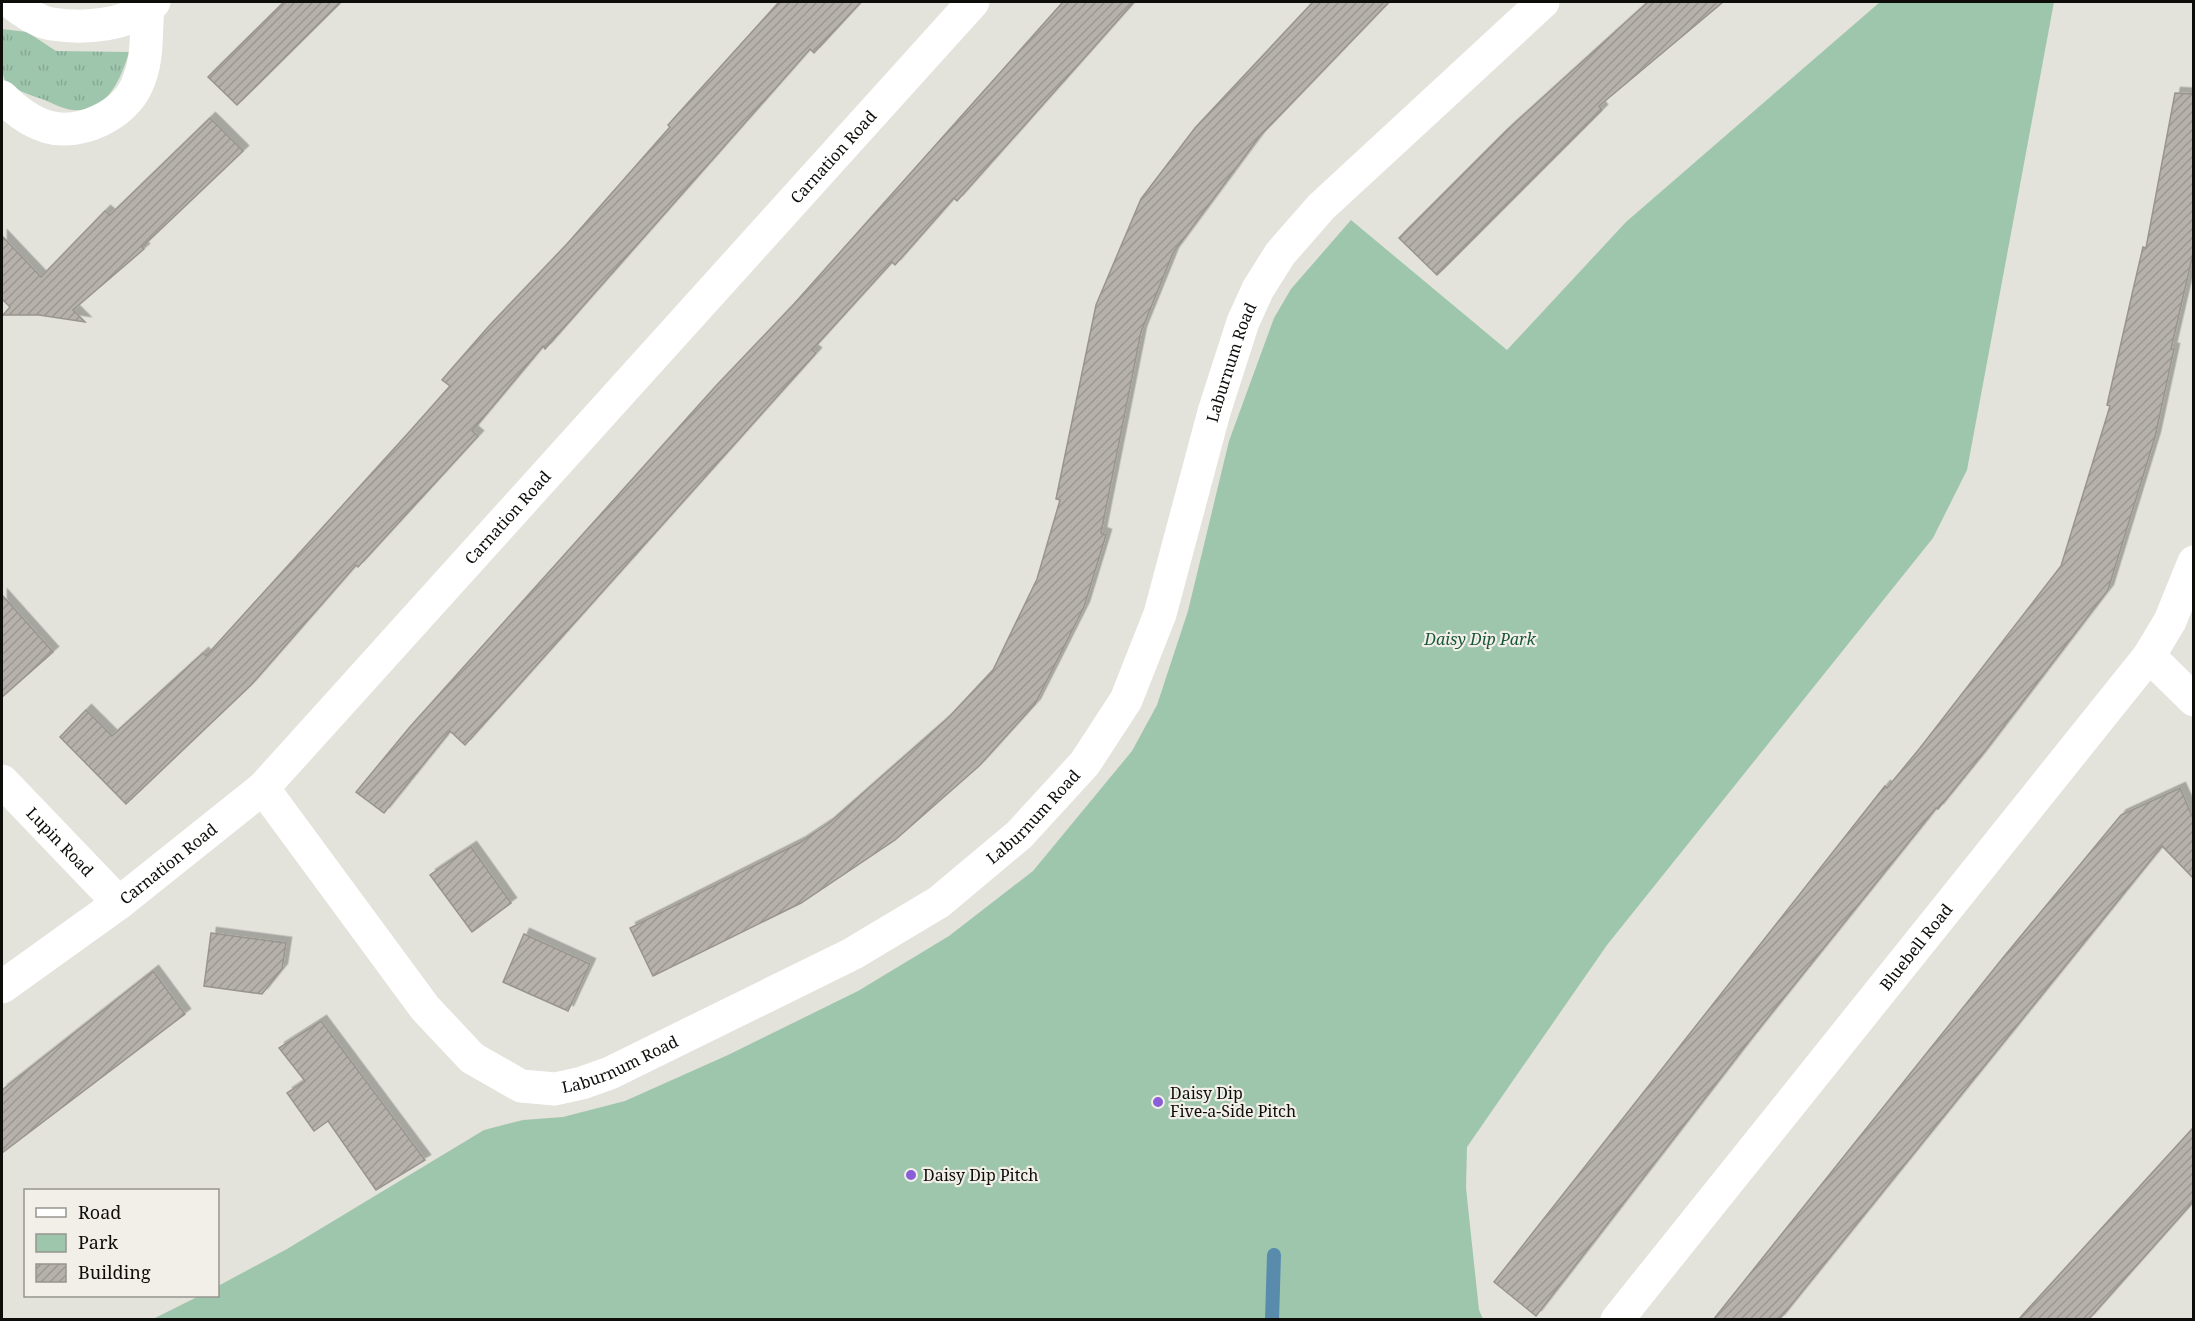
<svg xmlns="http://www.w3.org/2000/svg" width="2195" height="1321" viewBox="0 0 2195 1321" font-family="'Noto Serif',serif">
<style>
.grass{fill:url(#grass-tufts)}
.green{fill:#9ec6ad}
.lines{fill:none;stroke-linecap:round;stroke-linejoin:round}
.stream{stroke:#598bac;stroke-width:14}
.building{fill:url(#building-hatch);stroke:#99948e;stroke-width:1.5;filter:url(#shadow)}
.street{stroke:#fff;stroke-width:33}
.poi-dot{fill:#895fd9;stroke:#f1efe8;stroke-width:2}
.labels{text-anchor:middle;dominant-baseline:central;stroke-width:4.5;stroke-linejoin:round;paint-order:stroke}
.street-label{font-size:16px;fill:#0d0d0a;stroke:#f1efe8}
.park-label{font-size:16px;font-style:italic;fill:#185737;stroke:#f1efe8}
.poi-label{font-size:16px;fill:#0d0d0a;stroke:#f1efe8;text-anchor:start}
</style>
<defs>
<pattern id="grass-tufts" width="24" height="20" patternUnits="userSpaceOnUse" patternTransform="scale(1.5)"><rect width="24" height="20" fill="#9ec6ad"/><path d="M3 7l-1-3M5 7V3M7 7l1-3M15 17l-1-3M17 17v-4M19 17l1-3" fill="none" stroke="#87a994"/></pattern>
<pattern id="building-hatch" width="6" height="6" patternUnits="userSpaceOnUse" patternTransform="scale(1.5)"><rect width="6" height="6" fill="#b6b1ab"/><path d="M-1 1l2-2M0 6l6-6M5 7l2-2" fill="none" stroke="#9b9792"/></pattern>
<filter id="shadow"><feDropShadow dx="5.5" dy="-5.5" stdDeviation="0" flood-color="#0004"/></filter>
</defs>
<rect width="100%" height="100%" fill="#e3e2db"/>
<!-- grass -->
<path class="grass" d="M2,29l25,3 29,19 73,1c-8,27 -22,61 -56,58 -10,-1 -21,-7 -31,-11 -12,-4 -29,-9 -37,-19 -5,-10 -3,-38 -3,-51z"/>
<!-- green -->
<path class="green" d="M1880,2h174l-87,468 -34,68 -326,407 -140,202 -1,41 13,122 4,9h-1330l46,-23h19v-10l69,-37 197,-119 39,-10 40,-3 62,-16 103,-46 130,-64 91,-55 84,-65 99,-120 25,-46 31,-94 41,-170 45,-123 17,-29 60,-69 156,130 119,-128z"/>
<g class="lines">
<!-- stream -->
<path class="stream" d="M1272,1320l2,-65"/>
</g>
<!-- building -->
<g class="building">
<path d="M284,2h57l-104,103 -29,-28z"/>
<path d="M779,2h82l-47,51 -4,-4 -265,300 -2,-3 -71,85 6,5 -120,131 -2,-2 -105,120 -125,119 -66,-67 26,-27 26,26 91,-83 3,3 205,-226 39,-44 -8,-6 47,-54 78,-82 103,-117 -2,-2z"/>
<path d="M1063,2h71l-177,199 -3,-3 -59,67 -3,-3 -80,88 4,3 -351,392 -15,-14 -66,82 -28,-21 53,-64 306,-341 79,-83z"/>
<path d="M1313,2h76l-130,135 -86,116 -32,79 -40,201 5,2 -22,72 -49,97 -56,62 -84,74 -94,63 -148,73 -23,-48 169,-85 30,-20 119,-105 45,-48 44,-91 23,-79 -4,-1 40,-194 45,-106 54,-71z"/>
<path d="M1648,2h75l-124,104 3,4 -165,165 -38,-37 108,-108z"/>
<path d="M2175,93l18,1v160l-22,95h3l-19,88 -47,153 -127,166 -43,53 -2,-1 -187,233 -213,275 -42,-34 391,-496 2,2 33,-40 141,-182 49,-160 -3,-1 26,-115 10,-43 3,1z"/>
<path d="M210,118l33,33 -101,96 2,2 -71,61 12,12 -46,-7h-36l7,-8 -8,-8v-63l39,41 64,-66 5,4z"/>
<path d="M2,595l51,57 -51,45z"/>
<path d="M2180,788l13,30v60l-31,-32 -383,474h-66l289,-361 119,-144z"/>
<path d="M471,847l40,56 -39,29 -42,-57z"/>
<path d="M211,933l75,10 -4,26 -20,25 -58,-8z"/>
<path d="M524,934l66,30 -22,47 -65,-29z"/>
<path d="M153,971l32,43 -183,139v-63z"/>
<path d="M321,1021l104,139 -49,30 -48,-69 -14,10 -27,-38 18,-12 -26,-33z"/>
<path d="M2193,1128v74l-105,118h-70z"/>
</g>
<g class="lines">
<!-- street -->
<g class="street">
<path d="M11,2c9,8 29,21 41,22 32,5 78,2 102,-22"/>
<path d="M2,97c13,13 28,25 46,30 32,9 76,-12 89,-42 12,-27 8,-49 11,-77"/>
<path d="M2149,656l45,44"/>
<path id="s1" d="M2,781l117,122"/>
<path id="s2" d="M263,788l162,220 47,50 49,28 34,3 27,-6 28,-10 242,-119 87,-52 80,-67 66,-72 41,-63 34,-86 54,-202 29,-90 15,-33 22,-35 41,-47 222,-205"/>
<path id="s3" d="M2,987l117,-84 144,-115 710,-786"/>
<path id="s4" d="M1617,1320l532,-664 21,-35 24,-59"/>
</g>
</g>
<!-- markers -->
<g class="poi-dot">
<circle cx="1158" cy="1102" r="6"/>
<circle cx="911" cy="1175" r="6"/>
</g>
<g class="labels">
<!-- street labels -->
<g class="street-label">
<text stroke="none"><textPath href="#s3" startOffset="1179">Carnation Road</textPath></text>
<text stroke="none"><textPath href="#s2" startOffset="1492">Laburnum Road</textPath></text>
<text stroke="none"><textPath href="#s3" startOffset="693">Carnation Road</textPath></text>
<text stroke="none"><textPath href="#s2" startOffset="988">Laburnum Road</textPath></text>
<text stroke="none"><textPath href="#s1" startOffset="84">Lupin Road</textPath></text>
<text stroke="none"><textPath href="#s3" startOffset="207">Carnation Road</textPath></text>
<text stroke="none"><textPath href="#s4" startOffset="478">Bluebell Road</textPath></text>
<text stroke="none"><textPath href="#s2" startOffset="502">Laburnum Road</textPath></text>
</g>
<!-- park labels -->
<g class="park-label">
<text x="1480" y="639">Daisy Dip Park</text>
</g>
<!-- poi labels -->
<g class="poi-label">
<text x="1170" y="1093">Daisy Dip<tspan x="1170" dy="18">Five-a-Side Pitch</tspan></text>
<text x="923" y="1175">Daisy Dip Pitch</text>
</g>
</g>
<!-- border -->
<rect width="2195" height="1321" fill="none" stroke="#0d0d0a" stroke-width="6"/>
<!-- legend -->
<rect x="24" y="1189" width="195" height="108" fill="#f1efe8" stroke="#96958f" stroke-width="1.5"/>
<rect x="36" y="1208" width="30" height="9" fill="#ffffff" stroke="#96958f" stroke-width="1.5"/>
<text x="78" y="1219" font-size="18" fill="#0d0d0a">Road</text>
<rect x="36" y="1234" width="30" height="18" fill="#9ec6ad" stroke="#96958f" stroke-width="1.5"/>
<text x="78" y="1249" font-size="18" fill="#0d0d0a">Park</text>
<rect x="36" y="1264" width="30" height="18" fill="url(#building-hatch)" stroke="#96958f" stroke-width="1.5"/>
<text x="78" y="1279" font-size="18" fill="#0d0d0a">Building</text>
</svg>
